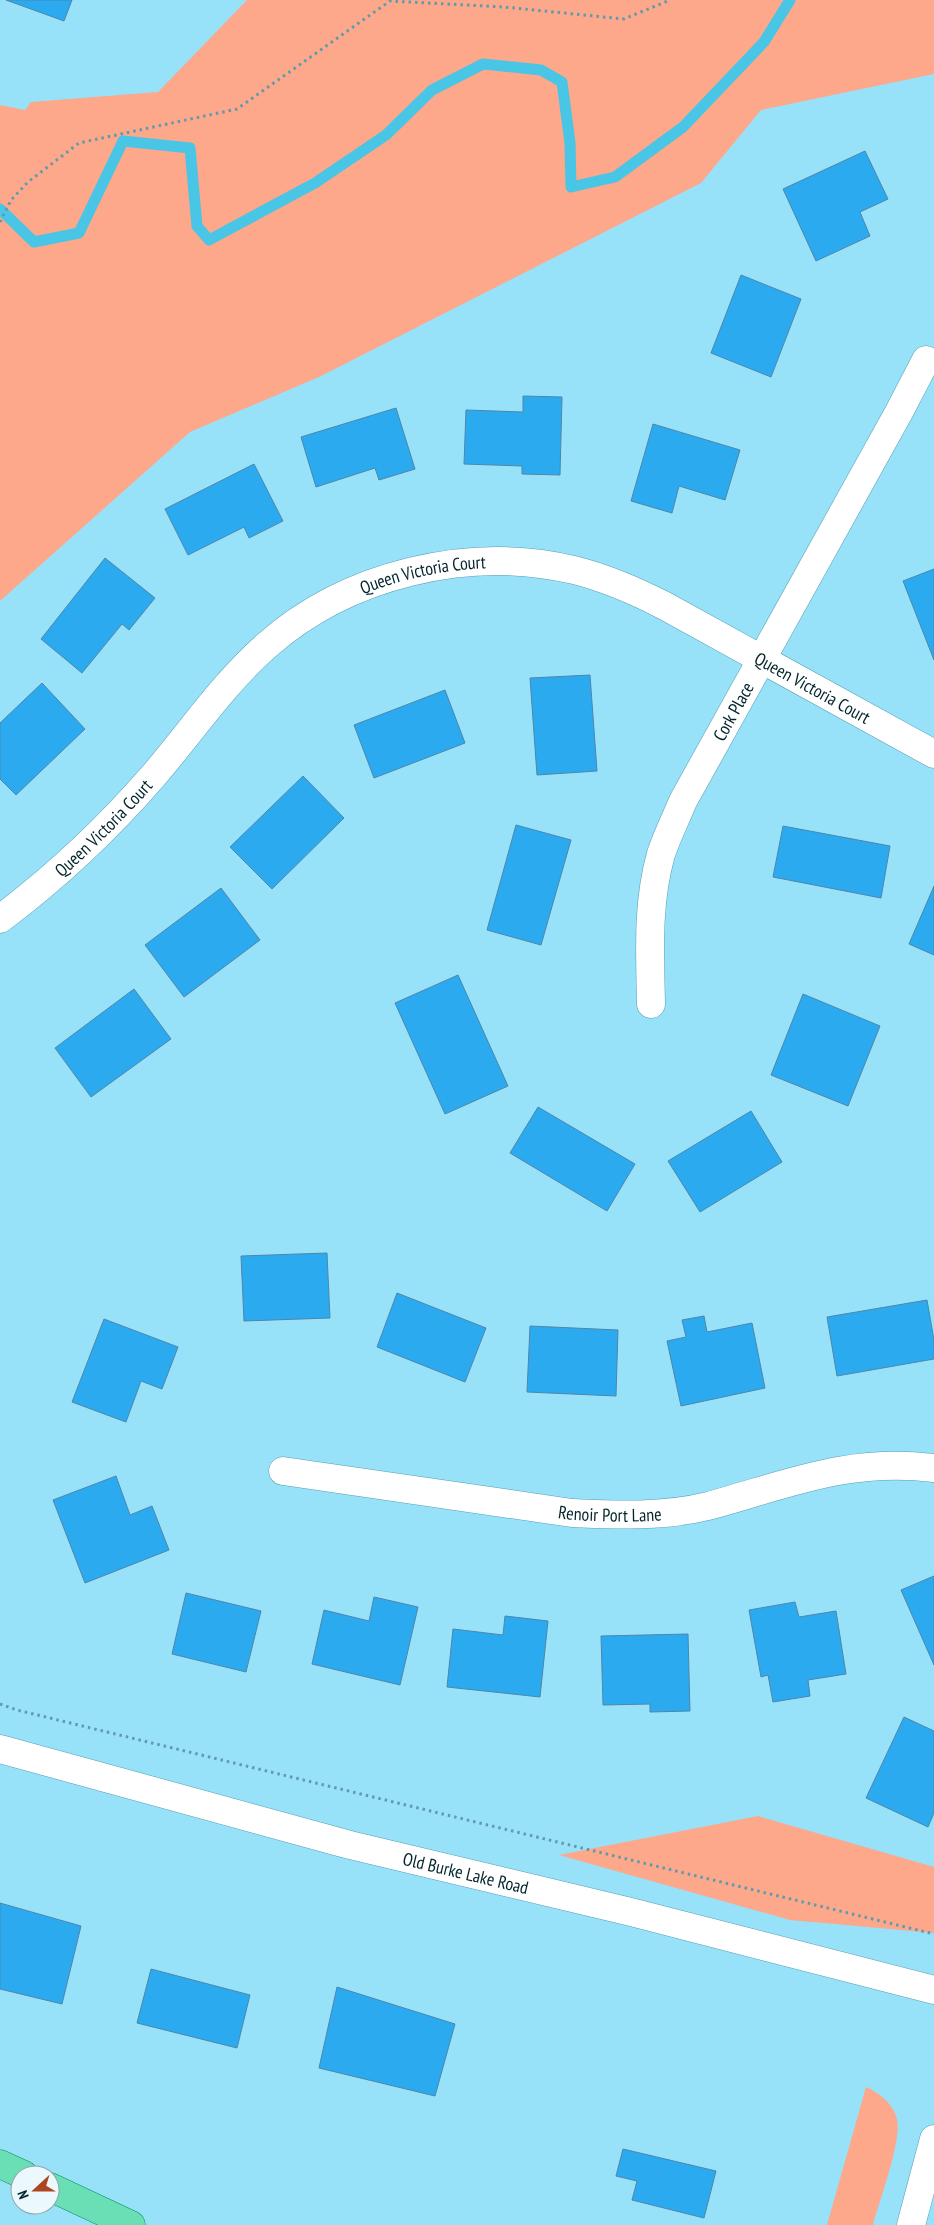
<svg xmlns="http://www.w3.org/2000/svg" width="934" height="2225" viewBox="0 0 934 2225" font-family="'PT Sans Narrow',sans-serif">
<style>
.green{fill:#fda78b}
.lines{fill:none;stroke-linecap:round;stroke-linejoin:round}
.stream{stroke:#49c5e6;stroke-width:11}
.building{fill:#2baaf0;stroke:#4f86aa}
.minor-casing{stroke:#559eb4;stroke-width:29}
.tertiary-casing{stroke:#559eb4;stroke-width:29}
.primary-casing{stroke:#068f64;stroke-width:29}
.path{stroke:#609bac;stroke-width:3;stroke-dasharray:2.5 4;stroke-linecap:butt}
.minor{stroke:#fff;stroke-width:28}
.tertiary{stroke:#fff;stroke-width:28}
.primary{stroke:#6adeb4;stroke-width:28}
.labels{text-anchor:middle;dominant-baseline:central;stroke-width:5;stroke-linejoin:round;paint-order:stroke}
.street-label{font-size:18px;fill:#04252d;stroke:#ebf9fd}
</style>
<rect width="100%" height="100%" fill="#98e2f9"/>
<!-- green -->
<g class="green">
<path d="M247,0h687v74l-173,36 -60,73 -382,194 -129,55 -190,169v-496l25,5 6,-8 127,-10z"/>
<path d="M758,1816l176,51v66l-144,-13 -231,-65z"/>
<path d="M866,2087c13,6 27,16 31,32 5,23 -18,82 -24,106h-46z"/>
</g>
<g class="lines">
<!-- stream -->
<path class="stream" d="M0,209l34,33 45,-9 44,-92 67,7 7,78 12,14 106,-57 71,-48 46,-45 51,-26 58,6 21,12 8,61 1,44 44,-10 68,-50 81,-85 26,-42"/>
</g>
<!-- building -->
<g class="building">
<path d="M6,0h66l-8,21z"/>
<path d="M865,151l23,48 -28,13 10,24 -54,25 -33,-72z"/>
<path d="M741,275l60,24 -30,78 -60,-24z"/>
<path d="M523,396l39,1 -2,78 -38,-1v-8l-58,-2 2,-54 57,2z"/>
<path d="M396,408l19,61 -36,11 -4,-12 -59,19 -15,-50z"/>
<path d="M653,424l87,26 -15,50 -46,-14 -7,27 -41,-12z"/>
<path d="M254,464l29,57 -34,17 -5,-11 -56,28 -23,-46z"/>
<path d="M105,558l50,40 -26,32 -7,-6 -40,49 -41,-34z"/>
<path d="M934,569v91l-31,-79z"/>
<path d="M590,675l7,96 -60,4 -7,-97z"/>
<path d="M42,683l43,46 -69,66 -16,-16v-56z"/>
<path d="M445,690l20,53 -91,35 -20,-53z"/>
<path d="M303,776l41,42 -72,71 -42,-42z"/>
<path d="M516,825l55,15 -30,105 -54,-15z"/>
<path d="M783,826l107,20 -9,52 -108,-21z"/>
<path d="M934,886v69l-25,-11z"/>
<path d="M221,888l39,52 -76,57 -39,-52z"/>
<path d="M458,975l50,111 -63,28 -50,-111z"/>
<path d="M134,989l37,50 -80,58 -36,-49z"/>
<path d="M803,994l77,32 -32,80 -77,-31z"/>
<path d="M538,1107l97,57 -28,47 -97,-58z"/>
<path d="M751,1111l31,51 -82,50 -32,-51z"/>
<path d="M327,1253l3,65 -86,3 -3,-65z"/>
<path d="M397,1293l89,35 -21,54 -88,-35z"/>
<path d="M927,1300l7,40v19l-97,17 -10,-59z"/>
<path d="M704,1316l3,16 45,-9 13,65 -84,18 -14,-65 19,-4 -4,-17z"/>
<path d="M104,1319l74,28 -16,42 -21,-8 -15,41 -54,-20z"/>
<path d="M530,1326l88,4 -2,66 -89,-4z"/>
<path d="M116,1476l14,39 22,-9 17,44 -84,33 -32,-83z"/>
<path d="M934,1576v89l-33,-75z"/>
<path d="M186,1593l75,18 -15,61 -74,-18z"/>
<path d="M374,1597l44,10 -18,78 -88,-21 12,-54 45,11z"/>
<path d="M795,1602l4,15 37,-6 10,63 -38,6 2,16 -37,6 -5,-27 -7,2 -12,-67z"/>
<path d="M505,1616l43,5 -8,76 -93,-10 6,-58 50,6z"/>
<path d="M688,1634l2,77 -40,1v-8l-47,1 -2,-69z"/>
<path d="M904,1717l30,14v82l-6,14 -62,-29z"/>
<path d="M0,1903l81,23 -19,78 -62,-15z"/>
<path d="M151,1969l99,26 -13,53 -100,-25z"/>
<path d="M337,1987l118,37 -20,72 -116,-28z"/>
<path d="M623,2149l93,22 -12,47 -72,-18 5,-19 -21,-5z"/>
</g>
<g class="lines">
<!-- minor casing -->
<g class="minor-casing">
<g id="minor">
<path id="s1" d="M0,919c56,-42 108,-91 154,-144 37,-43 69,-91 112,-129 81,-72 203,-101 308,-76 32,8 62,21 91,36l269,148"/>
<path id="s2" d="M651,1004c-1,-51 -4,-101 10,-150 6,-18 15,-36 22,-53l216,-389 27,-52"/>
<path id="s3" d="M283,1471l289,42c45,2 92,4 136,-7 81,-22 138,-48 226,-38"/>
<path id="s4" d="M0,1749l350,96 281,67 303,78"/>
</g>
</g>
<!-- tertiary casing -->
<g class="tertiary-casing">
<path id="tertiary" d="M911,2225l23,-86"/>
</g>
<!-- primary casing -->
<g class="primary-casing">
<g id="primary">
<path d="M0,2164l24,11"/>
<path d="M50,2187l81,38"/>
</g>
</g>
<!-- path -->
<g class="path">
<path d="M0,222l11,-22 17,-18 51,-39 158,-34 153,-108 114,6 120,12 46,-19"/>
<path d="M0,1704l17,6 917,224"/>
</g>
<!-- minor -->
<use href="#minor" class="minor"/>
<!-- tertiary -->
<use href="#tertiary" class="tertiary"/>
<!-- primary -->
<use href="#primary" class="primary"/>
</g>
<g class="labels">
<!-- street labels -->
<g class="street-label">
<text stroke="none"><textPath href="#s1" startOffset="558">Queen Victoria Court</textPath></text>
<text stroke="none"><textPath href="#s1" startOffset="978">Queen Victoria Court</textPath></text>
<text stroke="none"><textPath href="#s2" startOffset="311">Cork Place</textPath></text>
<text stroke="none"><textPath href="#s1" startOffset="138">Queen Victoria Court</textPath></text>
<text stroke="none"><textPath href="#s3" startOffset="330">Renoir Port Lane</textPath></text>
<text stroke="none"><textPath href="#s4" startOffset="482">Old Burke Lake Road</textPath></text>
</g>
</g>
<!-- north arrow -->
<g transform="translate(35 2190) rotate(249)"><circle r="24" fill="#ebf9fd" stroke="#8fa4aa"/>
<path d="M0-4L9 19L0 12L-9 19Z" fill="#ac4521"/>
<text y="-8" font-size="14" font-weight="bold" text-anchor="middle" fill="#04252d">N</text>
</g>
</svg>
